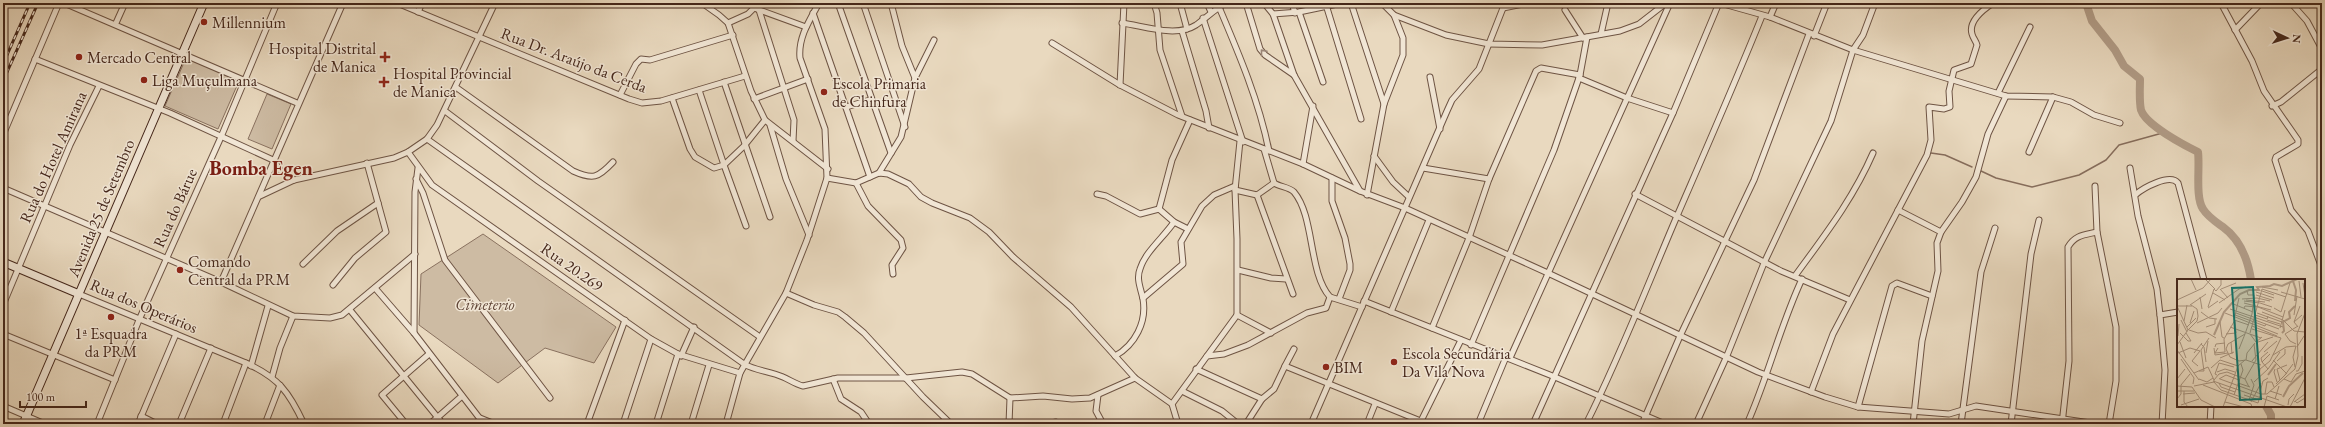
<svg xmlns="http://www.w3.org/2000/svg" width="2325" height="427" viewBox="0 0 2325 427" font-family="'EB Garamond',serif">
<style>
.green{fill:#cdbba3;stroke:#89715f}
.lines{fill:none;stroke-linecap:round;stroke-linejoin:round}
.stream{stroke:#866d5c;stroke-width:1.5}
.river{stroke:#b19c87;stroke-width:8}
.street-casing{stroke:#6e5444;stroke-width:7}
.secondary-casing{stroke:#45271b;stroke-width:9}
.street{stroke:#f1e6d5;stroke-width:5}
.secondary{stroke:#f1e6d5;stroke-width:7}
.rail-casing{stroke:#45271b;stroke-width:3}
.rail{stroke:#f1e6d5;stroke-width:1.5;stroke-dasharray:4.5;stroke-linecap:butt}
.oneway{stroke:#9b8678}
.poi-dot{fill:#8f2418;stroke:#f1e6d5;stroke-width:1.5}
.labels{text-anchor:middle;dominant-baseline:central;stroke-width:3;stroke-linejoin:round;paint-order:stroke}
.poi-label{font-size:16px;fill:#45271b;stroke:#f1e6d5;text-anchor:start}
.street-label{font-size:16px;fill:#45271b;stroke:#f1e6d5}
.park-label{font-size:16px;font-style:italic;fill:#604536;stroke:#f1e6d5}
.district-label{font-size:20px;font-weight:bold;fill:#7a1f14;stroke:#f1e6d5}
.inset-river{fill:none;stroke:#b19c87;stroke-width:2}
.inset-road{fill:none;stroke:#a7927d;stroke-width:1}
.view{fill:#0f766e;fill-opacity:0.15;stroke:#0f766e;stroke-width:2}
.inset-edge{fill:none;stroke:#45271b;stroke-width:2}
</style>
<rect width="100%" height="100%" fill="#e9d9bf"/>
<filter id="stains"><feTurbulence type="fractalNoise" baseFrequency=".005" numOctaves="4"/><feColorMatrix values="0 0 0 0 .2 0 0 0 0 .09 0 0 0 0 .02 0 0 0 .5 -.17"/></filter>
<radialGradient id="worn" r=".72"><stop offset=".6" stop-color="#630" stop-opacity="0"/><stop offset="1" stop-color="#630" stop-opacity=".3"/></radialGradient>
<!-- green -->
<g class="green">
<path d="M186,58l53,23 -21,48 -53,-23z"/>
<path d="M267,94l24,10 -19,45 -24,-10z"/>
<path d="M483,234l133,93 -22,36 -49,-15 -47,35 -79,-58 2,-51z"/>
</g>
<g class="lines">
<!-- stream -->
<g class="stream">
<path d="M1931,153l14,2 27,12"/>
<path d="M1981,171l15,7 36,9 47,-12 27,-15 13,-15 47,-13"/>
</g>
<!-- river -->
<g class="river">
<path d="M2086,3l6,18 23,29 9,16 16,13c0,9 -1,22 1,31 5,15 43,35 57,42 2,15 -3,45 5,57 5,8 13,13 20,18 18,13 25,33 28,53"/>
<path d="M2266,406l5,9v9"/>
</g>
<!-- street casing -->
<g class="street-casing">
<g id="street">
<path d="M64,3l233,100"/>
<path d="M397,3l232,96 13,4 19,-2 84,-25"/>
<path d="M702,3l17,12 9,8 23,68 14,29 63,49"/>
<path d="M838,3l53,150"/>
<path d="M863,3l42,124"/>
<path d="M891,3l11,43 13,32"/>
<path d="M1154,3l3,10 3,37 22,66"/>
<path d="M1180,3l7,26"/>
<path d="M1207,3l4,9"/>
<path d="M1246,3l14,46 5,6 29,20"/>
<path d="M1264,3l9,11 21,61 66,116 45,17 145,66 208,98 67,25 33,10 91,7 27,-8 121,18"/>
<path d="M1292,3l3,10"/>
<path d="M1351,3l33,101"/>
<path d="M1382,3l12,12 52,20 43,9 53,1 78,-14 19,-7 27,-21"/>
<path d="M1720,3l50,14 83,33 153,46 47,1 18,5 23,13 26,8"/>
<path d="M2221,3l31,58 12,30 34,49v4l-22,13 -1,3 16,50 17,21 14,37"/>
<path d="M2291,3l16,18 15,28"/>
<path d="M1219,7c20,47 40,94 50,144"/>
<path d="M754,8l52,19"/>
<path d="M1327,8l34,111"/>
<path d="M1503,8l25,-5"/>
<path d="M3,10l3,-7"/>
<path d="M759,10l35,110 -1,21"/>
<path d="M1565,10l18,28"/>
<path d="M418,12l4,-9"/>
<path d="M1299,12l24,70"/>
<path d="M813,13l57,164"/>
<path d="M1273,14l26,-2 43,-9"/>
<path d="M1770,17l6,-14"/>
<path d="M1203,18l40,124"/>
<path d="M116,23l9,-20"/>
<path d="M728,23l20,-9 11,-11"/>
<path d="M1122,23c22,3 54,15 74,2 10,-7 19,-16 30,-22"/>
<path d="M2235,30l26,-27"/>
<path d="M1182,31l24,80 3,17"/>
<path d="M1601,34l7,-31"/>
<path d="M1814,36l13,-33"/>
<path d="M1052,43l68,42 58,30 125,49 57,27"/>
<path d="M35,59l135,54 103,47 7,10 14,10"/>
<path d="M1430,77l10,52"/>
<path d="M1579,78l48,20 46,15"/>
<path d="M724,82l46,135"/>
<path d="M1120,85l4,-82"/>
<path d="M457,88l116,83c20,9 25,7 40,-9"/>
<path d="M699,90l25,75 20,-19 21,-26"/>
<path d="M1998,93l32,-66"/>
<path d="M620,95l16,-31 5,-5 9,1 83,-25"/>
<path d="M672,98l18,51 5,8 19,11 10,-3 22,61"/>
<path d="M754,99l54,-20"/>
<path d="M2272,106l9,-4 41,-33"/>
<path d="M846,107l24,-7"/>
<path d="M445,111l93,70 222,156"/>
<path d="M770,125l16,54 23,56"/>
<path d="M3,135l56,-132"/>
<path d="M427,139l317,225c12,7 26,7 39,13 7,3 12,7 20,9l35,-8h68l56,-6 10,2 38,24 33,-2 29,3 18,-1 45,-20"/>
<path d="M1264,149l10,34c6,4 15,4 20,9 21,25 14,80 36,105"/>
<path d="M408,152l24,33 219,154 27,15 62,19"/>
<path d="M2029,152l24,-55"/>
<path d="M1374,156l19,26 16,15"/>
<path d="M1303,164l10,-58"/>
<path d="M1423,168l66,11"/>
<path d="M2130,168l8,48 19,73 3,26"/>
<path d="M879,173l22,-36 14,-59 19,-38"/>
<path d="M827,178l29,5 23,-10 9,1 21,10 12,13 11,6 38,15 19,14 24,25 58,50 64,71 37,26"/>
<path d="M1332,178v23l13,37 5,26v6l-11,29"/>
<path d="M416,179l7,14 22,67 105,138"/>
<path d="M856,183l12,23 33,34 2,8 -11,17 1,9"/>
<path d="M2095,186l2,46 19,95v54l-7,43"/>
<path d="M3,188l218,94 72,34 37,2 12,-3 73,-61"/>
<path d="M1235,190l22,5 17,-12"/>
<path d="M1097,194l9,2 34,18 19,-5 15,13 14,7"/>
<path d="M1635,194l146,77 69,29"/>
<path d="M1257,195l36,99"/>
<path d="M1367,195l17,-91 19,-49v-17l-9,-23"/>
<path d="M2135,195c8,-7 35,-22 43,-12l26,97"/>
<path d="M260,196l34,-16 100,-22 14,-6 19,-13 10,-14 58,-122"/>
<path d="M1159,209l13,-49 18,-40"/>
<path d="M1898,210l43,22 -4,11 1,28 -16,70 -9,83"/>
<path d="M1941,232l21,-30 14,-25 12,-43 18,-38"/>
<path d="M303,264l34,-33 41,-28"/>
<path d="M1238,270l33,8 15,1"/>
<path d="M1795,276c29,-40 58,-77 78,-123"/>
<path d="M221,282l122,-279"/>
<path d="M333,285l22,-27 31,-26 -19,-69"/>
<path d="M375,288l39,45 70,91"/>
<path d="M786,293l28,12 24,7 7,5 19,16 59,64 28,27"/>
<path d="M79,294l167,69c33,15 43,29 58,61"/>
<path d="M1143,298l40,-34 -2,-22 21,-36 12,-11 21,-9"/>
<path d="M1364,301l191,76 110,47"/>
<path d="M3,305l67,-160 29,-59"/>
<path d="M350,310l93,114"/>
<path d="M1391,312l38,-92"/>
<path d="M1237,315l34,18"/>
<path d="M1432,328l37,-90 20,-59 47,-108 5,-3 39,7"/>
<path d="M414,333l1,-141 3,-24"/>
<path d="M3,334l112,46"/>
<path d="M1471,345l83,-195 26,-75 7,-38"/>
<path d="M681,356l13,-29"/>
<path d="M1115,356c20,-11 32,-34 28,-57 -2,-10 -7,-20 -3,-30 5,-17 24,-32 34,-47"/>
<path d="M1207,356l30,-41v-76l-2,-49 5,-49"/>
<path d="M1510,358l160,-355"/>
<path d="M251,366l17,-60"/>
<path d="M1285,366l9,-17"/>
<path d="M1196,369l66,30 12,-10 11,-23 143,58"/>
<path d="M272,377l8,-29 13,-32"/>
<path d="M833,379l8,20 20,13 8,12"/>
<path d="M1182,391l40,20 16,13"/>
<path d="M1811,392l22,-58 94,-179 4,-15 -2,-33 15,2 6,-2 -1,-16 5,-21 17,-6 6,-19c-1,-4 -4,-7 -5,-11 -4,-13 12,-25 21,-31"/>
<path d="M1098,395l-2,16 7,13"/>
<path d="M3,406l42,18"/>
<path d="M1858,407l34,-121 5,-3 35,13"/>
<path d="M141,416l16,8"/>
<path d="M480,418l15,6"/>
<path d="M1420,423l41,-83"/>
<path d="M97,424l42,-104 82,-183 56,-134"/>
<path d="M138,424l38,-90"/>
<path d="M179,424l32,-76"/>
<path d="M223,424l23,-61"/>
<path d="M265,424l15,-39"/>
<path d="M406,424l-24,-29 47,-41"/>
<path d="M430,424l32,-28"/>
<path d="M587,424l38,-104"/>
<path d="M623,424l28,-85"/>
<path d="M656,424l22,-70"/>
<path d="M691,424l18,-59"/>
<path d="M726,424l14,-51 46,-80 21,-53 20,-62 -2,-49 -25,-71c-2,-20 9,-37 19,-55"/>
<path d="M1009,424l1,-26"/>
<path d="M1048,424l8,-2"/>
<path d="M1178,424l-6,-20 35,-48 17,-2 24,-9 59,-32 19,-5 4,-11 32,10"/>
<path d="M1246,424l16,-25"/>
<path d="M1311,424l136,-313 5,-11 27,-31 26,-66"/>
<path d="M1367,424l8,-20"/>
<path d="M1478,424l28,-67"/>
<path d="M1533,424l140,-311 46,-110"/>
<path d="M1586,424c34,-67 61,-138 91,-208 29,-67 58,-133 85,-200"/>
<path d="M1642,424l38,-88 74,-156 55,-146"/>
<path d="M1696,424l30,-66 38,-95 67,-142 22,-71 10,-15 12,-32"/>
<path d="M1747,424c21,-47 33,-98 55,-145"/>
<path d="M1961,424l20,-152 14,-44"/>
<path d="M2011,424l20,-170 8,-34"/>
<path d="M2062,424l7,-63 -1,-114c7,-12 16,-12 29,-15"/>
<path d="M2162,424l3,-54 -5,-55 18,-3"/>
<path d="M2210,424l1,-18"/>
</g>
</g>
<!-- secondary casing -->
<g class="secondary-casing">
<g id="secondary">
<path d="M3,262l76,32"/>
<path d="M23,424l181,-421"/>
</g>
</g>
<!-- street -->
<use href="#street" class="street"/>
<!-- secondary -->
<use href="#secondary" class="secondary"/>
<!-- rail casing -->
<g class="rail-casing">
<g id="rail">
<path d="M3,64l27,-61"/>
<path d="M3,81l35,-78"/>
</g>
</g>
<!-- rail -->
<use href="#rail" class="rail"/>
</g>
<!-- one-way arrows -->
<defs><path id="oneway-chevron" d="M-2-3.5L2.5 0L-2 3.5" fill="none" stroke-width="1.6" stroke-linecap="round" stroke-linejoin="round"/></defs>
<use class="oneway" href="#oneway-chevron" transform="translate(1263 52) rotate(-129)"/>
<!-- markers -->
<g class="poi-dot">
<circle cx="204" cy="22" r="4"/>
<circle cx="79" cy="57" r="4"/>
<path d="M383 51h4v4h4v4h-4v4h-4v-4h-4v-4h4z"/>
<circle cx="144" cy="80" r="4"/>
<path d="M382 76h4v4h4v4h-4v4h-4v-4h-4v-4h4z"/>
<circle cx="824" cy="92" r="4"/>
<circle cx="180" cy="270" r="4"/>
<circle cx="111" cy="317" r="4"/>
<circle cx="1394" cy="362" r="4"/>
<circle cx="1326" cy="367" r="4"/>
</g>
<g class="labels">
<!-- poi labels -->
<g class="poi-label">
<text x="212" y="22">Millennium</text>
<text x="376" y="48" text-anchor="end">Hospital Distrital<tspan x="376" dy="18">de Manica</tspan></text>
<text x="87" y="57">Mercado Central</text>
<text x="393" y="73">Hospital Provincial<tspan x="393" dy="18">de Manica</tspan></text>
<text x="152" y="80">Liga Muçulmana</text>
<text x="832" y="83">Escola Primaria<tspan x="832" dy="18">de Chinfura</tspan></text>
<text x="188" y="261">Comando<tspan x="188" dy="18">Central da PRM</tspan></text>
<text x="111" y="333" text-anchor="middle">1ª Esquadra<tspan x="111" dy="18">da PRM</tspan></text>
<text x="1402" y="353">Escola Secundária<tspan x="1402" dy="18">Da Vila Nova</tspan></text>
<text x="1334" y="367">BIM</text>
</g>
<!-- street labels -->
<g class="street-label">
<text transform="translate(574 60) rotate(21)">Rua Dr. Araújo da Cerda</text>
<text transform="translate(53 157) rotate(-66)">Rua do Hotel Amirana</text>
<text transform="translate(101 208) rotate(-67)">Avenida 25 de Setembro</text>
<text transform="translate(175 208) rotate(-66)">Rua do Bárue</text>
<text transform="translate(572 267) rotate(35)">Rua 20.269</text>
<text transform="translate(144 306) rotate(23)">Rua dos Operários</text>
</g>
<!-- park labels -->
<g class="park-label">
<text x="485" y="304">Cimeterio</text>
</g>
<!-- district labels -->
<g class="district-label">
<text x="261" y="168">Bomba Egen</text>
</g>
</g>
<!-- overview -->
<g transform="translate(2177 279)">
<rect width="128" height="128" fill="#e9d9bf"/>
<path class="inset-river" d="M116,2l3,9 -1,11M105,54l2,-2 -1,-9 7,-4 -1,-6 6,-6M37,56l10,-23 16,-18 9,-4h10l-2,-3 13,-1 4,-2 8,2 15,-7M91,96l8,-11M106,118l6,-11 14,-13"/>
<path class="inset-road" d="M14,0l5,11M28,0l10,10M122,2l2,16M126,4l2,13M85,8l16,3M37,10l2,2 5,-6v-6M43,10l8,9M44,10l15,-6M85,10l24,8M70,12l1,4h6l-2,19 -7,20 -17,10 -2,5 4,8 9,4 7,-1 15,5M85,12l12,4M79,13l18,6M104,13l24,7M36,14l12,7M79,16l16,5M23,18l2,12M62,19l-5,22 15,5M65,20l15,-1 13,3M0,21l26,-12 8,-9M69,21l19,2M67,22l16,2 12,4M42,24l20,-14 7,-2M54,24l22,9M67,24l27,7M13,26l16,-11M31,28l6,-18M31,29l10,-7M67,29l1,-2 13,1 25,10M97,29l7,4 9,-29M53,30l53,18M0,32v15M24,33l8,6 8,1M85,33l21,8 11,11 11,1M48,34l53,21M59,34l43,16M80,34l25,9M58,36l30,11 1,-2M78,36l12,4 1,-3M117,36l3,-19M4,41l6,12M90,41l13,4M7,42l3,-16M43,43l2,15 2,1M117,43l6,-16M13,44l4,-12M20,44l21,-10 4,-5M75,47l25,10M10,48l9,-9M29,48l9,-3v-5M53,48l31,11M121,48l-4,-5 8,-7M103,49l5,-18M75,50l29,9 -11,23 -10,8 -1,7M11,51l9,-9 1,-5 -1,-7 -6,-4M12,51l9,3 8,-1 10,6M3,54l8,8h3l-5,-8M73,54l12,-44M49,55l10,-1 -1,-13M73,55l6,8 6,-5M1,57l1,-12M3,63l6,16M54,63l1,12M81,63l15,-5M24,65l3,3 2,15M119,65l-6,-3 -5,-7 13,-8M0,66l11,-15 -11,-24h15M38,68l1,-3 9,-1M120,68l7,-11M37,69l1,7 13,-2M41,69l-3,5 10,-1M62,70l6,-15M0,71l22,30M48,73l-1,-13 11,-19M87,73l13,-11M1,74l12,-5 10,3M17,74l8,-10M29,74l2,-12M96,76l13,-8 10,-1M43,79l14,-6M4,80l13,19 -1,6M69,81l1,-7 8,-10M96,81l14,14M75,82l16,-19M100,82l8,-7v-5M85,83l-1,-4 7,-6M21,87l-6,-5 8,-10M118,88l-2,-10 3,-11M34,89l9,-8 18,6M91,90l12,-17M98,90l-1,3 3,10M22,92h5l-3,-21 8,-12M119,92h2l4,-7v-8M40,93l8,-3 10,3M17,94l14,-6 6,13M40,96l-2,-1 4,-11 15,4M108,96l8,-11M0,100l8,-10M22,100l8,3 6,-4M42,100l7,-4 13,5M43,100l41,15h6l28,-25 3,-13 -1,-22 8,-21M68,100l11,-19 -2,-16M107,100l7,3 5,-8 9,-3M37,101l5,-6 8,-2 18,7 4,8M103,101l-3,-11 10,-4M38,102h-2l74,26M37,103l7,8 37,13 2,-7M77,103l14,-13 -6,-7 8,-8M42,104l2,4 14,5M61,104l12,4M99,105l10,-10M26,106l48,19 1,3M0,107l15,1 9,13 14,7M17,107l20,-4M0,112h17M7,112v11l4,5M93,112l12,4M83,113l3,-11 5,-3M6,115l12,-1M88,115l2,-12h5l2,5M57,116l9,-25 -2,-6M67,116l12,4M0,120l4,-5v-9l9,-11M98,120l4,-13M72,121l5,-15 -3,-6M118,122l2,2 8,-5M48,123l19,5M74,123l10,-19M117,123l11,-8M4,126l18,-6M111,126l1,-6 5,-5M46,128l15,-41 7,-6M87,128l3,-11 12,4M113,128l15,-29"/>
<path class="view" d="M76,8l8,112 -21,1 -8,-112z"/>
<rect width="128" height="128" class="inset-edge"/>
</g>
<!-- margin -->
<rect width="2325" height="427" fill="none" stroke="#e9d9bf" stroke-width="16"/>
<rect x="4" y="4" width="2317" height="419" fill="none" stroke="#45271b" stroke-width="2"/>
<rect x="8" y="8" width="2309" height="411" fill="none" stroke="#45271b"/>
<!-- north arrow -->
<g transform="translate(2287 38) rotate(94)" stroke="#f1e6d5" stroke-width="3" paint-order="stroke">
<path d="M0-3L7 15L0 10L-7 15Z" fill="#45271b"/>
<text y="-6" font-size="11" font-weight="bold" text-anchor="middle" fill="#45271b">N</text>
</g>
<!-- scale -->
<path d="M20 401v6h66v-6" fill="none" stroke="#45271b" stroke-width="2"/>
<text x="26" y="401" font-size="12" fill="#45271b" stroke="#f1e6d5" stroke-width="3" paint-order="stroke">100 m</text>
<rect width="100%" height="100%" filter="url(#stains)"/>
<rect width="100%" height="100%" fill="url(#worn)"/>
</svg>
